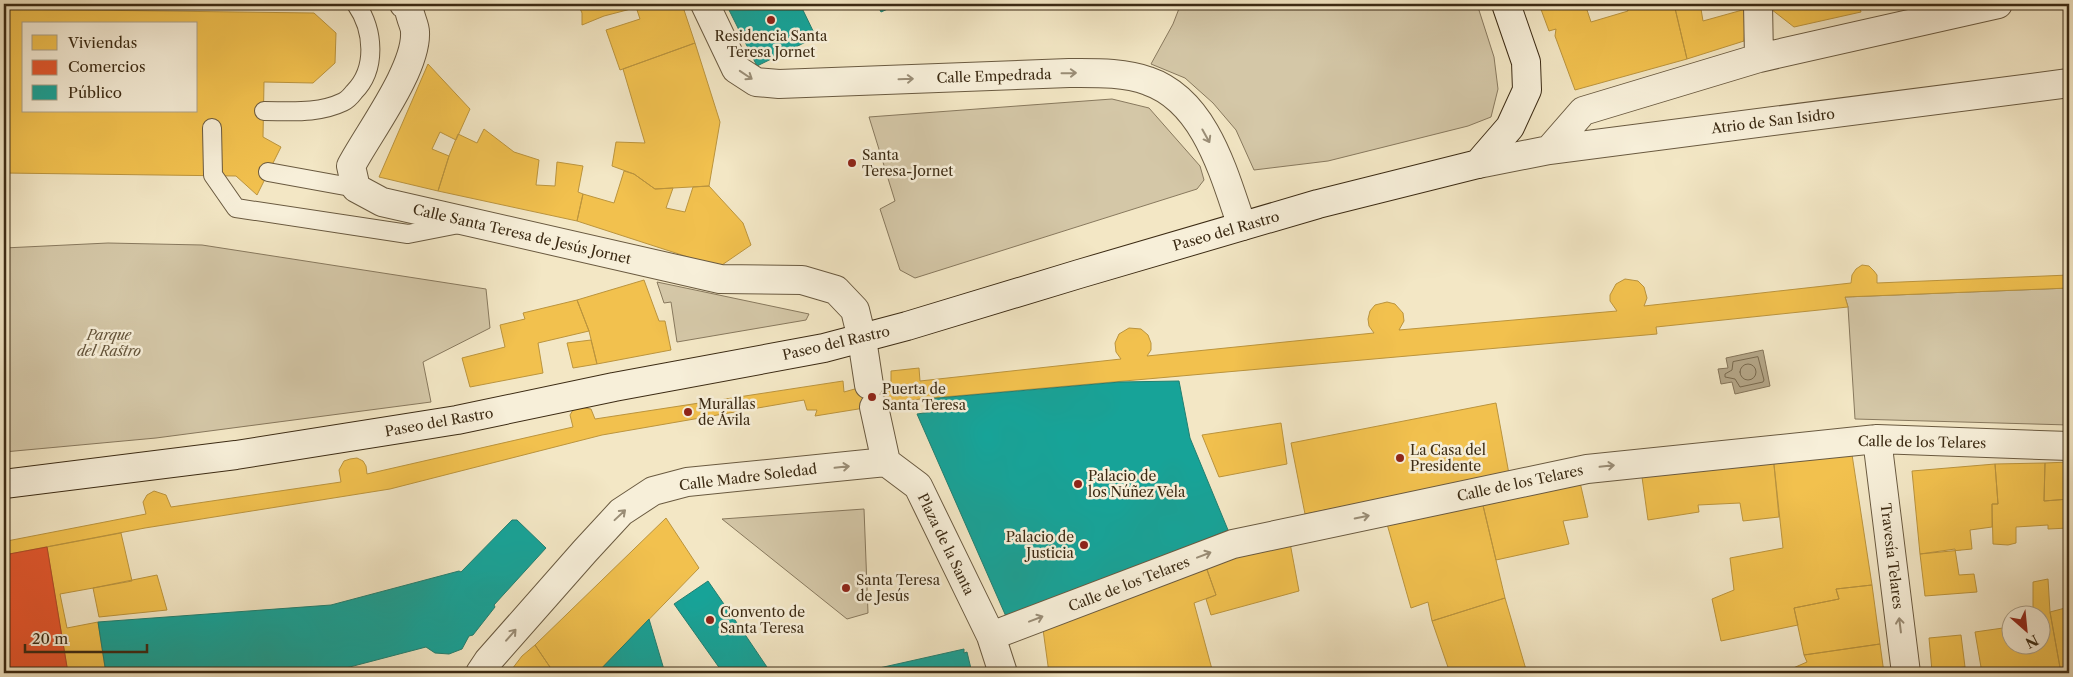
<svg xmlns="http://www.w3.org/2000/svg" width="2073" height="677" viewBox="0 0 2073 677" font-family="'Libre Caslon Text',serif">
  <rect width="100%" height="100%" fill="#f3e7c5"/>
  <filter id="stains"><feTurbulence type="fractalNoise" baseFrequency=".004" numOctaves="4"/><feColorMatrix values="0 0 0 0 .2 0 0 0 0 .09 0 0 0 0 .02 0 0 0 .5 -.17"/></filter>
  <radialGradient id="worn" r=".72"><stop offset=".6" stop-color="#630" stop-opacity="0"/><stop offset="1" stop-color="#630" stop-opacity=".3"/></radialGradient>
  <path fill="#d4c7a7" stroke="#88795e" d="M1185,4H1477L1494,57L1498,89L1491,117L1468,126L1328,161L1254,170L1236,130L1213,103L1185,78L1151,64L1173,24L1180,6Z
    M1112,99L1149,108L1200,166L1204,180L1197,189L915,278L900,270L880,209L895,201L869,117Z
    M108,243L202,245L486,289L490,328L423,362L431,402L156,438L4,452V248Z
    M657,282L809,314L806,320L677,342L671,302L664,303Z
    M2069,288V425L1855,419L1848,307L1845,297Z
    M864,509L868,613L847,619L722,519Z"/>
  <path fill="#b5a789" stroke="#85755a" d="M1763,350L1770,386L1735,394L1732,382L1721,384L1718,369L1728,368L1726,358Z"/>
  <path fill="#f2c14e" stroke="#bb943d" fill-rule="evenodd" d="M578,4H650L604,16L582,25V13Z
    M650,4H682L695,43L620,70L606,30L640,19L636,7Z
    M1539,4H1585L1591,22L1628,11L1626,4H1674L1687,59L1575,90L1555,36L1556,29L1549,31Z
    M1674,4H1711L1712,7L1701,9L1703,21L1746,9L1744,41L1687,59Z
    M1767,4H1859L1861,12L1794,27L1767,6Z
    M4,9L314,13L336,33L335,63L313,83L264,82L263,137L281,147L257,195L236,176L4,173ZM24,24H196V111H24Z
    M695,43L720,122L709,186L655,189L634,174L612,166L616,142L645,143L623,69Z
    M428,64L470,109L456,140L440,132L432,149L449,156L438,191L379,177Z
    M484,129L514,152L539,160L536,185L555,186L557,162L583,166L578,192L583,194L577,221L438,191L449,156L458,134L477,143Z
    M624,171L634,174L655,189L673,188L666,208L685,212L693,187L709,186L743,223L751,245L719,267L577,221L583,194L614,203Z
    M1862,265L1869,266L1874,271L1877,275V283L2069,275V288L1845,297L1848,307L1656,327L1657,334L920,399L815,416L817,410H807L804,400L602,435L390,489L145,528L4,555V525L7,541L146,514L143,502L147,495L154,491L166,495L171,507L341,482L339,470L344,461L350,459L357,458L363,461L366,466L367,474L573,427L570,415L573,410L579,407L591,409L595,419L843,381L844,392L869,385H891V371L919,368L920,381L1121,359L1116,352L1115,343L1119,334L1129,328L1141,329L1148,335L1151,343V350L1147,356L1374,333L1369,326L1368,319L1370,311L1375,305L1387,302L1395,304L1403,313L1404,321L1399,330L1617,311L1610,301V295L1616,284L1625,279L1638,281L1644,287L1647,298L1644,306L1851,283L1852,275L1856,269Z
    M644,280L659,321H665L671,350L597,364L589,331L577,300Z
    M577,300L589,331L538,343L543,373L470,387L462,358L505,347L500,325L525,319L523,313Z
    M591,340L597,364L573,368L567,343Z
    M1496,403L1509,474L1305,514L1291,443Z
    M1281,423L1287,464L1219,477L1202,435Z
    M1851,448L1872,585L1836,589L1839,599L1794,608L1798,625L1721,641L1712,599L1734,590L1730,558L1783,548L1773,455Z
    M1773,455L1779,517L1743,521L1740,503L1698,505L1699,512L1648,520L1641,470Z
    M2069,462V499L2044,501L2045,463Z
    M2045,463L2044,501L2069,499V528L2048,529V525L2016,527V543L2008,545L1993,544L1992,504H1998L1995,464Z
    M1995,464L1998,504H1992V527L1970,530L1972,549L1920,554L1912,471Z
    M1579,478L1588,517L1563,521L1569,544L1496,560L1481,497Z
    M1481,497L1505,598L1432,621L1428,602L1411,608L1385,517Z
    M666,518L699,568L597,673H554L535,645Z
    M121,533L132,581L60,594L67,628L98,622L105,668L80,673H68L47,547Z
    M1290,543L1299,591L1211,615L1206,599L1216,595L1205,564Z
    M1955,549L1959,575L1974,574L1977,592L1925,596L1920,554Z
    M1205,564L1216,595L1194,603L1213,673H1049L1042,622Z
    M157,575L167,610L99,617L93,588Z
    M2048,579L2050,612L2061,673H1982L1975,632L2010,627V644H2040V614H2033V582Z
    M1872,585L1880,644L1804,655L1794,608L1839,599L1836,589Z
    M1505,598L1527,673H1450L1432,621Z
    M2069,607V673H2061L2050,612Z
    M1961,635L1965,667L1932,671L1929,638Z
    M1880,644L1884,673L1784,672L1807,662L1804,655Z
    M535,645L554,673H509L522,656Z"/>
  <path fill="#e4572e" stroke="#b24a26" d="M47,547L68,673H4V555Z"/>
  <path fill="#17a398" stroke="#227f70" d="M726,4H800L816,37L757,66Z
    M877,4H899L881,12Z
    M1179,381L1190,438L1228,530L1008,621L917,414L931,412L927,399L1120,382Z
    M512,520H517L546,548L494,605L495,607L473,635L469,636L462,649L449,654L435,653L426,647L342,669V673H106L98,622L331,605L459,571L461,572Z
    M708,581L746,636L771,673H723L674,604Z
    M649,619L665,673H597Z
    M964,649V653L967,652L972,673H857Z"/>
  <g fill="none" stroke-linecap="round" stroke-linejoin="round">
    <path stroke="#78694e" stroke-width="1" d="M1758,357L1764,380L1763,382L1740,387L1735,379L1725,377V374L1732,370L1733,362Z
      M1740 372a8 8 0 1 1 16 0a8 8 0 1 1-16 0Z"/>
    <defs>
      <path id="lane" d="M264,111C291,111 318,114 343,102C347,100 351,96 354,92C377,69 374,30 356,4
        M212,128L213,175L236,208L408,234L459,224
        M268,172L356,188"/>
      <path id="street" d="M404,4C409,7 409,11 411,17C412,21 415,27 415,32C417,69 369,132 351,166L356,188L382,202L720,279L802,280L836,290L855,310L862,339L869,385
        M705,4L736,69L756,82L779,84L1069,73C1095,73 1124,72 1148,81C1206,101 1224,175 1242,226
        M1758,4L1759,58
        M1549,150L1583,111L1759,58L1998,4
        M1478,164L1549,150L2069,83
        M874,407L886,462L918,486L991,636L1003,673
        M1877,439L1906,673
        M991,636L1233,544L1587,469L1877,439L2069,446
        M480,673L488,661L585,551L621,512L653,491L687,482L886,462"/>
      <path id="secondary" d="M4,484L236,455L457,420L614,387L824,348L907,326L1079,274L1318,204L1478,164L1510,127L1527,90L1526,62L1506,4"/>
    </defs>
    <use href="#lane" stroke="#6a5a40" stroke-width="20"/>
    <use href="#street" stroke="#6a5a40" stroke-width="30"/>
    <use href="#secondary" stroke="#3c2b14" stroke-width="30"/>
    <use href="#lane" stroke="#f7efd9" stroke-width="18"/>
    <use href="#street" stroke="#f7efd9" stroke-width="28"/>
    <use href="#secondary" stroke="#f7efd9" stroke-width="28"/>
  </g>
  <defs><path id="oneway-shaft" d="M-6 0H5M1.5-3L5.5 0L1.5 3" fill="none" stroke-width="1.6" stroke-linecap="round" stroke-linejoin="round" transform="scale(1.25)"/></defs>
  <g stroke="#9a8d76">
    <use href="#oneway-shaft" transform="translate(1069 73) rotate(-1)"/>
    <use href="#oneway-shaft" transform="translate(746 75) rotate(34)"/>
    <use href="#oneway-shaft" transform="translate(906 79) rotate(-2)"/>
    <use href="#oneway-shaft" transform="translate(1206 136) rotate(61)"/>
    <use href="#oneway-shaft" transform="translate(1607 466) rotate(-6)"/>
    <use href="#oneway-shaft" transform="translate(842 467) rotate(-6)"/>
    <use href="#oneway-shaft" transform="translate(620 515) rotate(-43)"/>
    <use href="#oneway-shaft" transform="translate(1362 517) rotate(-12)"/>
    <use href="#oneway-shaft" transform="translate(1204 555) rotate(-21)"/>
    <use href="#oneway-shaft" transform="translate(1036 619) rotate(-21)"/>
    <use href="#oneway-shaft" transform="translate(1900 625) rotate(-97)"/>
    <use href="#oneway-shaft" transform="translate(511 635) rotate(-49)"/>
  </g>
  <g fill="#8f2418" stroke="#f7efd9" stroke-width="2">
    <circle cx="771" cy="20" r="5"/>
    <circle cx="852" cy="163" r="5"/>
    <circle cx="872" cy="397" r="5"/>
    <circle cx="688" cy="412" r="5"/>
    <circle cx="1400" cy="458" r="5"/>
    <circle cx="1078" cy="484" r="5"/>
    <circle cx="1084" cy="545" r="5"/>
    <circle cx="846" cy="588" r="5"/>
    <circle cx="710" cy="620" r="5"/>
  </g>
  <g text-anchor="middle" stroke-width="5" stroke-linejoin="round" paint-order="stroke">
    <g font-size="14" fill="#3c2b14" stroke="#f7efd9" text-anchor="start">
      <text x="771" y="41" text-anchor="middle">Residencia Santa<tspan x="771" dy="16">Teresa Jornet</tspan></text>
      <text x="862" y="160">Santa<tspan x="862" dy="16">Teresa-Jornet</tspan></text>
      <text x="882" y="394">Puerta de<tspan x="882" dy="16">Santa Teresa</tspan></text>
      <text x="698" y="409">Murallas<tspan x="698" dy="16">de Ávila</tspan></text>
      <text x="1410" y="455">La Casa del<tspan x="1410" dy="16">Presidente</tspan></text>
      <text x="1088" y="481">Palacio de<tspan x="1088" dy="16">los Núñez Vela</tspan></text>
      <text x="1074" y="542" text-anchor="end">Palacio de<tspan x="1074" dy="16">Justicia</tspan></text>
      <text x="856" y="585">Santa Teresa<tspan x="856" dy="16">de Jesús</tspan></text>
      <text x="720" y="617">Convento de<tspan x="720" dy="16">Santa Teresa</tspan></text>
    </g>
    <g font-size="14" fill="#3c2b14" stroke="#f7efd9">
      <text transform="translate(994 76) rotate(-2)" y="5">Calle Empedrada</text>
      <text transform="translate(1773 121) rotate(-7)" y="5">Atrio de San Isidro</text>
      <text transform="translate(1226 231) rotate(-16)" y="5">Paseo del Rastro</text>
      <text transform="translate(522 234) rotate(13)" y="5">Calle Santa Teresa de Jesús Jornet</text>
      <text transform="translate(836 343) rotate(-13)" y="5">Paseo del Rastro</text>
      <text transform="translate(439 422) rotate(-10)" y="5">Paseo del Rastro</text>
      <text transform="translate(1922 442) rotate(1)" y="5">Calle de los Telares</text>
      <text transform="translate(748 477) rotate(-7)" y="5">Calle Madre Soledad</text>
      <text transform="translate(1520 483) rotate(-12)" y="5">Calle de los Telares</text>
      <text transform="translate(946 544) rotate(64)" y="5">Plaza de la Santa</text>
      <text transform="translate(1892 556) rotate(83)" y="5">Travesía Telares</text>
      <text transform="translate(1129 584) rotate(-21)" y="5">Calle de los Telares</text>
    </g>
    <g font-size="14" font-style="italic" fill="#625239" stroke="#f7efd9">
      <text x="109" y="340">Parque<tspan x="109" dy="16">del Rastro</tspan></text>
    </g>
  </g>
  <rect width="2073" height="677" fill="none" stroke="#f3e7c5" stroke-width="20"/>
  <rect x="5" y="5" width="2063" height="667" fill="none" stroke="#3c2b14" stroke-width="2.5"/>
  <rect x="10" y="10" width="2053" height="657" fill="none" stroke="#3c2b14"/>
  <rect x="22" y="22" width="175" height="90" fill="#f7efd9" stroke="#aca18a"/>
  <rect x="32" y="35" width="25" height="15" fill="#f2c14e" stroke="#aca18a"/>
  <text x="68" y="48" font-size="15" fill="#3c2b14">Viviendas</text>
  <rect x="32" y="60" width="25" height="15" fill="#e4572e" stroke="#aca18a"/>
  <text x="68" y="72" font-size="15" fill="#3c2b14">Comercios</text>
  <rect x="32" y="85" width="25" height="15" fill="#17a398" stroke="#aca18a"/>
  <text x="68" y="98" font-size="15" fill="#3c2b14">Público</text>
  <g transform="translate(2026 630) rotate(153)"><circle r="24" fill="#f7efd9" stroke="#aca18a"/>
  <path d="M0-4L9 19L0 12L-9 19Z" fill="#8f2418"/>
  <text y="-8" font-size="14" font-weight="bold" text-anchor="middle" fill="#3c2b14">N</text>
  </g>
  <path d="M25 644v8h122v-8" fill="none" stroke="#3c2b14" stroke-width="2.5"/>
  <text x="32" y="644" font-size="15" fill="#3c2b14" stroke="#f7efd9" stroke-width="4" paint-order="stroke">20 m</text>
  <rect width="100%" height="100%" filter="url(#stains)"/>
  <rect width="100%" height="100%" fill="url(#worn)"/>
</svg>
